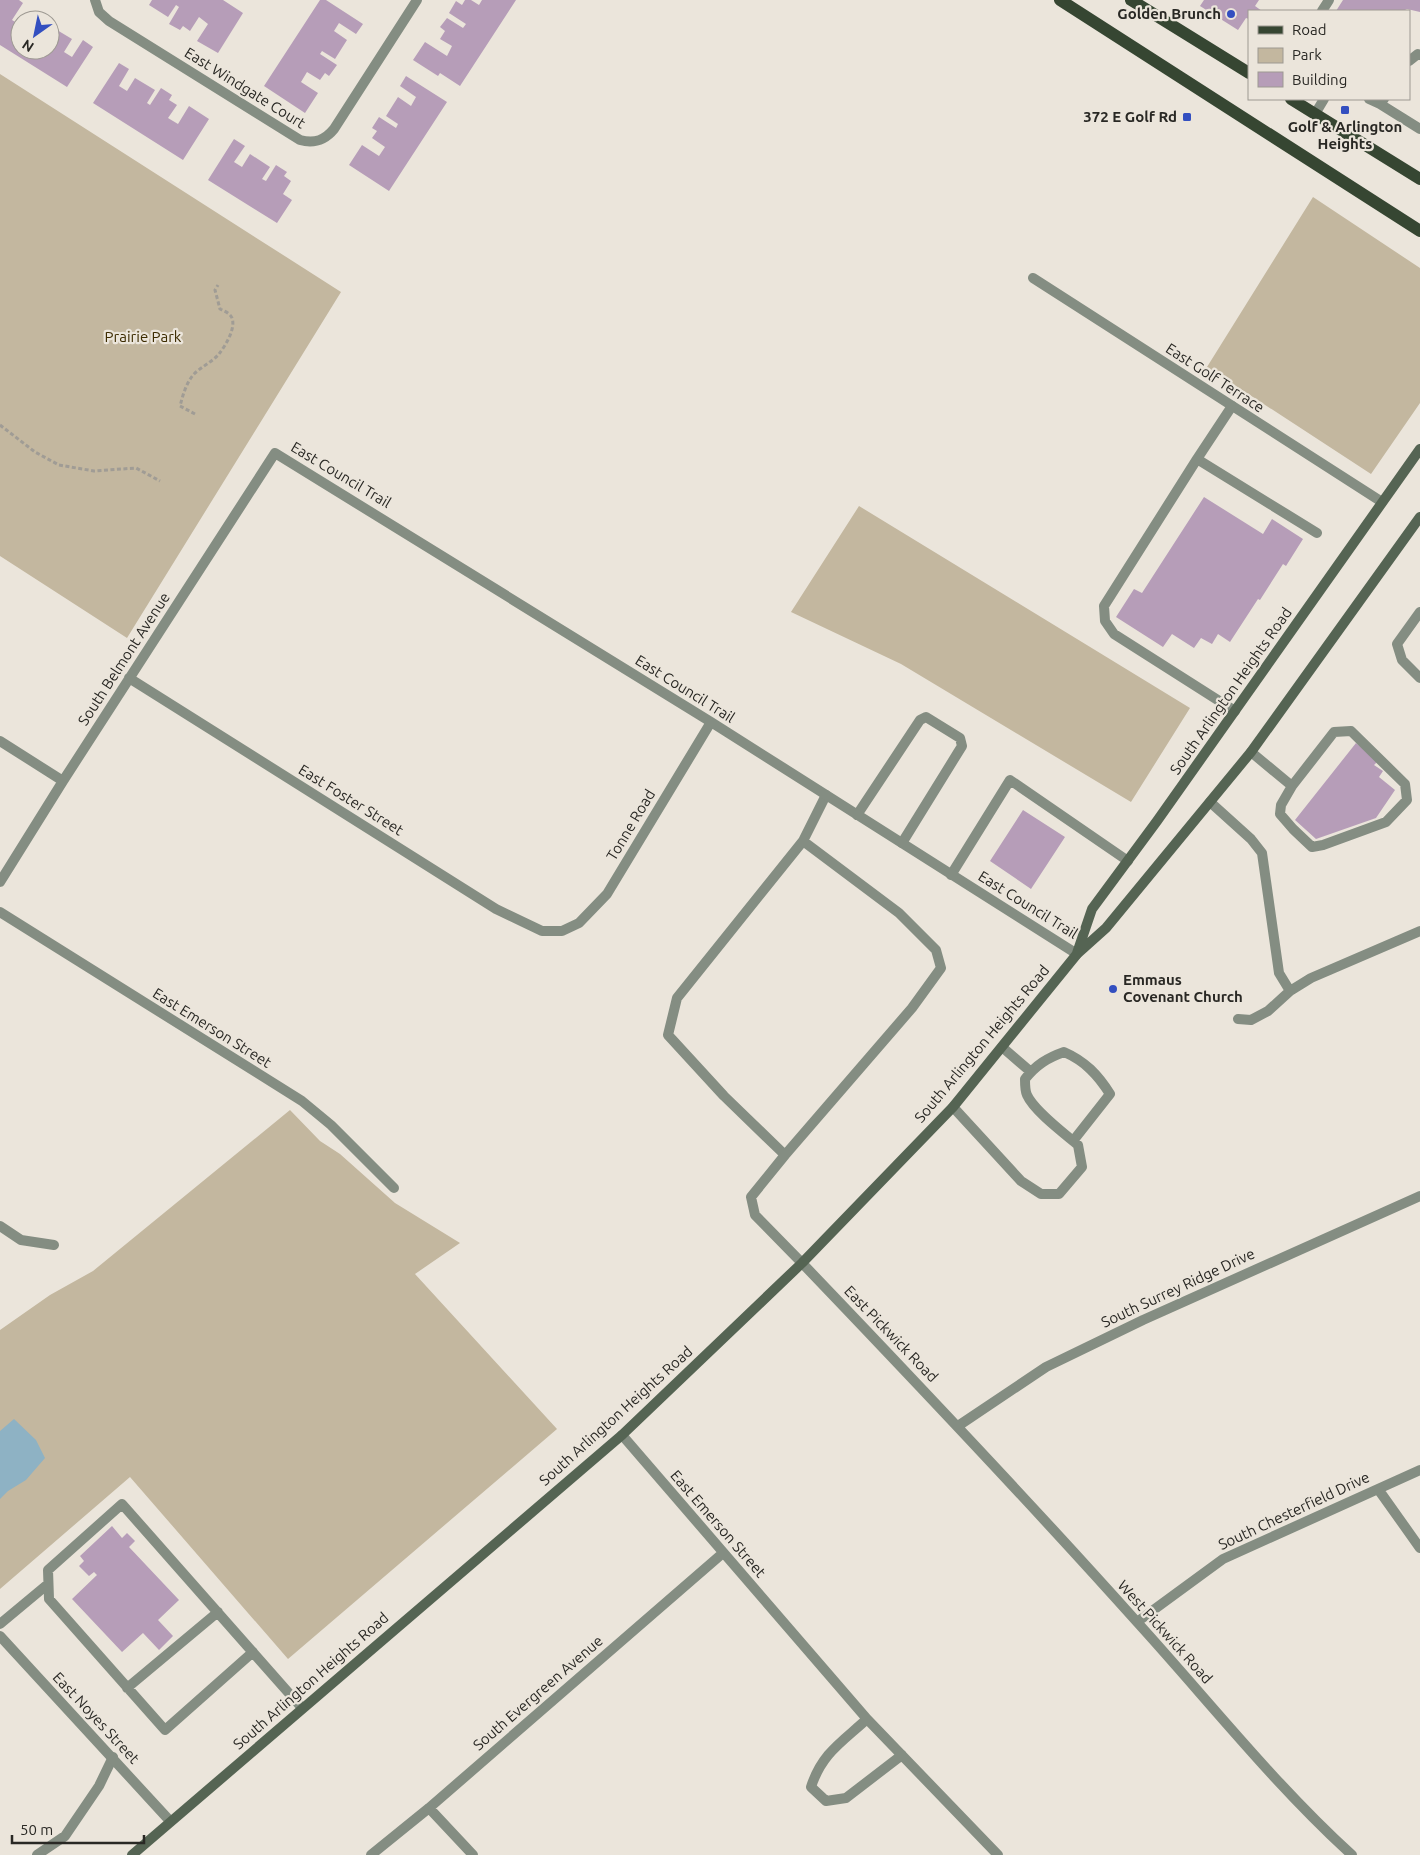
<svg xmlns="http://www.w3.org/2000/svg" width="1420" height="1855" viewBox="0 0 1420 1855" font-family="Ubuntu,sans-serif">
  <rect width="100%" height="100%" fill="#ebe5db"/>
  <path fill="#c3b79f" d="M0,74L341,292L127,638L0,556Z
    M1313,197L1420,268V403L1371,474L1207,367Z
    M859,506L1190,708L1131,802L901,664L791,612Z
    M290,1110L320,1141L340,1154L395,1203L460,1243L415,1274L557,1429L288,1659L130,1477L0,1589V1330L50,1295L93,1271Z"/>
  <path fill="#8eb2c4" d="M14,1419L36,1440L45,1458L26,1480L8,1491L0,1499V1431Z"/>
  <path fill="#b69db8" d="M0,0H19L23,3L12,20L20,25V50H50V31L52,27L72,39L64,52L72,57L83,40L93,47L67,87L0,45Z
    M152,0H223L243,13L218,53L197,41L208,24L199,17L190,31L183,26L180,30L169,24L179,7L176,5L168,17L149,5Z
    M320,0H326L363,24L356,34L339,23L334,31L347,40L335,59L322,51L320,54L337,65L329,76L325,73L320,80L307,72L301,82L318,93L305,113L264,86Z
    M465,0H471L479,5L482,0H516L460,86L440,73L438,76L413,60L425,42L447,56L452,46L440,39L445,31L440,27L447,18L463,28L466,24L449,13L456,1L462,5Z
    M1204,0H1259L1255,6L1262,11H1249V19L1246,18L1238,30L1200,6Z
    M1343,0H1420V12L1407,9L1403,11H1336Z
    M30,13L38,18L41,13L52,20H26Z
    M119,63L129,69L119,86L127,91L135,78L155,90L147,103L150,105L161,88L172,95L169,100L177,105L168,118L178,124L189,106L209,119L183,160L93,103Z
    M406,76L447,102L389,191L349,165L362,145L379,156L385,147L372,138L377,131L372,128L379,117L396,128L398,124L386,116L398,97L411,106L416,97L400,86Z
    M234,139L245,146L234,162L242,167L250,154L270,167L262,179L266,181L276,165L287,172L284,176L291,181L283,194L292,200L277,223L208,180Z
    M1204,497L1263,534L1272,519L1303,539L1286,566L1283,564L1260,600L1258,599L1230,642L1218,634L1212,644L1201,638L1194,648L1172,634L1163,647L1116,617L1134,589L1142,593Z
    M1356,743L1378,761L1374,765L1383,771L1379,777L1395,790L1376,818L1316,839L1295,820Z
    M1023,810L1065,837L1031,889L990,861Z
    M112,1526L122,1538L127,1533L135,1541L129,1547L179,1600L158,1620L173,1636L159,1650L143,1633L122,1652L72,1599L97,1575L94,1572L89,1576L79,1566L84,1561L80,1556Z"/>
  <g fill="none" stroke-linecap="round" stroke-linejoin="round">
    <path stroke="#a09c95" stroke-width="3" stroke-dasharray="4 2.5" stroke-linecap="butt" d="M195,414L180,406C183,395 186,383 194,374C201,367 212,362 219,354C225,346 236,329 232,318C230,313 224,311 220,309L215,290L218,285
      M0,425L35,452L59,465L94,471L136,468L160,481"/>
    <path stroke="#848d82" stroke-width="10" d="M1322,11L1329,0
      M1409,61L1418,54L1420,55
      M1369,99L1380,104
      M1384,99L1380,104L1420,129
      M1315,114L1324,99
      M1197,459L1232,406
      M1420,612L1397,644L1402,660L1420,678
      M1235,711L1114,634L1105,621L1104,606L1197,459L1317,533
      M1251,752L1292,786L1334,732L1351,731L1405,784L1407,800L1386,822L1323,845L1312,847L1293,829L1280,814L1281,805L1292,786
      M857,815L920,720L926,717L960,738L962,746L902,843
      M951,875L1010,780L1128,861
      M1002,1047L1031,1072
      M953,1107L1021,1181L1041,1194H1059L1082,1167L1078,1145C1065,1134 1034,1111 1027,1095C1025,1091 1025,1084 1025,1079C1036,1065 1047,1058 1064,1052C1085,1061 1098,1075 1110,1094L1073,1141
      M785,1155L912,1008L941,968L936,950L899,913L803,841
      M802,1263L755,1215L751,1197L785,1155L724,1096L668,1035L677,998L803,841L826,795
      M0,1624L48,1584
      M253,1652L165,1730L49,1599L48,1570L122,1504L302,1708
      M127,1688L218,1612
      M37,1855L65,1836L99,1786L113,1757"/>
    <path stroke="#848d82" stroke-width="10" d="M95,0L99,12L109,21L300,140C315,144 325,140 334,129L417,0
      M1033,278L1382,502
      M129,678L496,909L542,931H562L579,923L607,894L711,722
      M0,741L63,781
      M1210,802L1251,839L1262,853L1279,973L1290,991
      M0,882L63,781L275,453L711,722L1077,954
      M0,912L302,1101L331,1125L394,1188
      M1238,1019L1251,1020L1268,1011L1290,991L1311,978L1420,931
      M0,1226L21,1240L54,1245
      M802,1263C915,1381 1028,1500 1137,1622C1208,1700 1274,1784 1352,1855
      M958,1426L1046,1367L1143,1320L1420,1196
      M622,1435L867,1719L998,1855
      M1378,1489L1420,1548
      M1137,1622L1223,1559L1420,1470
      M0,1636L170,1821
      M867,1719C842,1742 822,1753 811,1787L826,1801L846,1798L902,1755
      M429,1808L473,1855
      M371,1855L429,1808L723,1553"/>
    <path stroke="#556453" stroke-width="10" d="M1077,953L1092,909L1157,821L1420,449
      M132,1855L622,1435L802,1263L953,1107L1077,954L1106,928L1251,752L1420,517"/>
    <path stroke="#364632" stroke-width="12" d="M1060,0L1420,231
      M1131,0L1249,73
      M1291,99L1420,179"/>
  </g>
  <g fill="#334fc0" stroke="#ebe5db" stroke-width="2">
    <circle cx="1231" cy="14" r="5"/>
    <rect x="1340" y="105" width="10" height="10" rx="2.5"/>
    <rect x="1182" y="112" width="10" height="10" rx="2.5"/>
    <circle cx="1113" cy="989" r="5"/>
  </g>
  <g text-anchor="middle" stroke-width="4.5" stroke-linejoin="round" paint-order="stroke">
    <g font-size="15" font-weight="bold" fill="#292824" stroke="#ebe5db" text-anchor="end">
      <text x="1221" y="19">Golden Brunch</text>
      <text x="1177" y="122">372 E Golf Rd</text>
      <text x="1345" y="132" text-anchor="middle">Golf &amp; Arlington<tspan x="1345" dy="17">Heights</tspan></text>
      <text x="1123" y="985" text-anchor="start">Emmaus<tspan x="1123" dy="17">Covenant Church</tspan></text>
    </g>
    <g font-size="15" fill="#292824" stroke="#ebe5db">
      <text transform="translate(245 88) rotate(32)" y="5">East Windgate Court</text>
      <text transform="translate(1215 378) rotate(33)" y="5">East Golf Terrace</text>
      <text transform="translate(341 475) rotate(31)" y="5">East Council Trail</text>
      <text transform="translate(124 659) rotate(-57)" y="5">South Belmont Avenue</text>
      <text transform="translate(685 689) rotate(32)" y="5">East Council Trail</text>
      <text transform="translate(1231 691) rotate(-55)" y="5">South Arlington Heights Road</text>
      <text transform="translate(351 800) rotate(32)" y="5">East Foster Street</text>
      <text transform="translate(631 825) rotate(-59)" y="5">Tonne Road</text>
      <text transform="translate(1028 905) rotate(32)" y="5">East Council Trail</text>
      <text transform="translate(212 1028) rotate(32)" y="5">East Emerson Street</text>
      <text transform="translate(982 1044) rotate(-50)" y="5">South Arlington Heights Road</text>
      <text transform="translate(1178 1288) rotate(-25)" y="5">South Surrey Ridge Drive</text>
      <text transform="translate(891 1334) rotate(46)" y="5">East Pickwick Road</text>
      <text transform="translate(616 1416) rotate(-42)" y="5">South Arlington Heights Road</text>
      <text transform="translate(1294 1511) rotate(-25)" y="5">South Chesterfield Drive</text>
      <text transform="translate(718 1524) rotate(49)" y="5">East Emerson Street</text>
      <text transform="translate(1165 1632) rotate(48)" y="5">West Pickwick Road</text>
      <text transform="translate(311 1681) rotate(-41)" y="5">South Arlington Heights Road</text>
      <text transform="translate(538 1693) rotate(-41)" y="5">South Evergreen Avenue</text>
      <text transform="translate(96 1718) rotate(47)" y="5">East Noyes Street</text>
    </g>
    <g font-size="15" fill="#3c2b00" stroke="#ebe5db">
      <text x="143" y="342">Prairie Park</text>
    </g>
  </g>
  <rect x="1248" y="10" width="162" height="90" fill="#ebe5db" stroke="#9d9992"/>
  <rect x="1258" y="26" width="25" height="8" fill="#364632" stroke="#9d9992"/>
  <text x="1292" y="35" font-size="15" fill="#292824">Road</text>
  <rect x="1258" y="48" width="25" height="15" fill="#c3b79f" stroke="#9d9992"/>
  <text x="1292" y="60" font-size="15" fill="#292824">Park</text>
  <rect x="1258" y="72" width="25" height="15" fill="#b69db8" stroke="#9d9992"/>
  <text x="1292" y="85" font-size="15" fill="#292824">Building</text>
  <g transform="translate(35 35) rotate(213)"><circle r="24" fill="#ebe5db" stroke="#9d9992"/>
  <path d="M0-4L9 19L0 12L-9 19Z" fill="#334fc0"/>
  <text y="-8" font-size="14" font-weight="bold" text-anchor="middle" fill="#292824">N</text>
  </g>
  <path d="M12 1835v8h132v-8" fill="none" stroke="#292824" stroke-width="2.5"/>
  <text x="20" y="1835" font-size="15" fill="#292824" stroke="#ebe5db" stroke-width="4" paint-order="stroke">50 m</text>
</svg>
